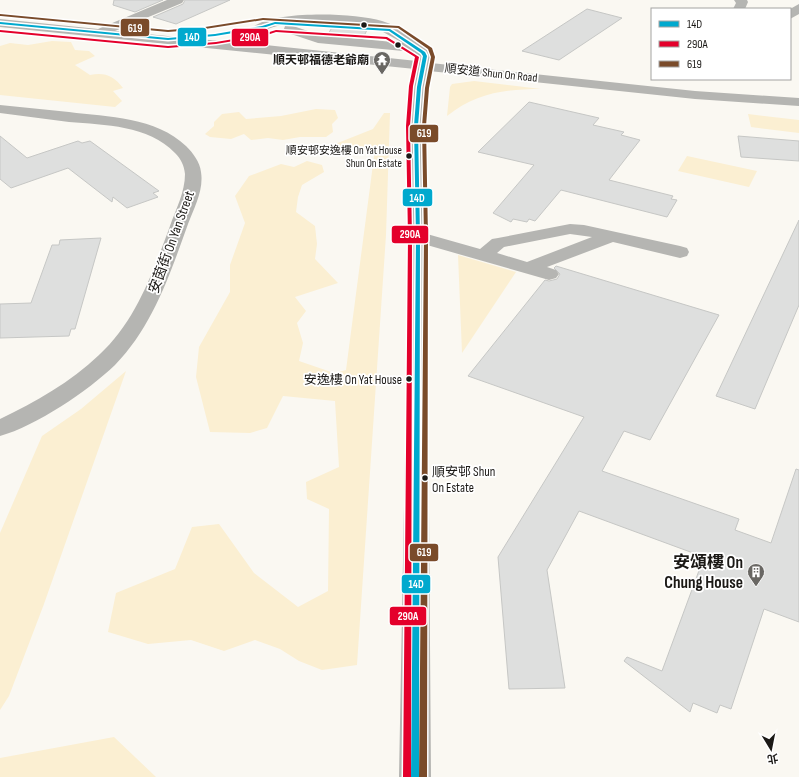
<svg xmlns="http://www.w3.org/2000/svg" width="799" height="777" viewBox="0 0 799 777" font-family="'Sofia Sans Condensed','Noto Sans TC',sans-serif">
  <rect width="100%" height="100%" fill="#faf8f2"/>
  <path fill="#fbefd2" d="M52,41L71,42L75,50L89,51L95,56L75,65L90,75C105,72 114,76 123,88L113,91L122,101L115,107L0,95V46L10,43L28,45Z
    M474,81L541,89C505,89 476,93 447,116L450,87L452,84Z
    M316,109L335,110L338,118L332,124L333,132L326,137H300L283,140L268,138L251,140L244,134L231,139L210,137L205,134L214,126V122L222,114L239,112L246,119L281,116Z
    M384,113H390L386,235L357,665L322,670L299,661L280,649L255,640L224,651L191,640L148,644L108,632L116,593L175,569L192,527L219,524L254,573L298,607L328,591L329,509L307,499L306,482L339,467L335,401L283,396L267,428L250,433L210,432L196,377L199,347L230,292V265L245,223L235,196L249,176L281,164L294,167L307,161L322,165L324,172L302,185L298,197L296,212L315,226L317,244L315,259L338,283L295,297L306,311L297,323L303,343L299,361L334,373L346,370L375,149L341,155L325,148L373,129Z
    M748,114L799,120V133L751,127Z
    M687,156L757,171L749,187L678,171Z
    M458,255L516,272L462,353Z
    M126,371L44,604L9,696L0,710V533L42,436L81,409Z
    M114,737L156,777H0V758Z"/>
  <path fill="#dedfde" stroke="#c6c7c5" d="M114,0H163L135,12L113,5Z
    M185,0H230L176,24L153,17L183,4Z
    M587,9L622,18L559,60L522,51Z
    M333,26L368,28L364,36L328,34Z
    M529,102L599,118L593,125L624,132L621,135L640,140L609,180L673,196L671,199L677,200L667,217L561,190L535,221L529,219L527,222L513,219L511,222L493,213L534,165L478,152Z
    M0,136L27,158L78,141L82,143L90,141L159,191L153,193L158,197L127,208L113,197L112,202L68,168L11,188L0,179Z
    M738,136L799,141V161L741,157Z
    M799,220V305L755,409L716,396Z
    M101,238L75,329H71L69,336L0,338V304L31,303L52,245H59L60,240Z
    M556,266L719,315L650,440L624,431L602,471L739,519L735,530L771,543L796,469L799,470V622L764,609L731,709L720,705L717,713L693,703L690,712L624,661L627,657L662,671L704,557L579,511L547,570L565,688L509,689L498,557L584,417L468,376L545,280L549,281L557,279L560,274L554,268Z"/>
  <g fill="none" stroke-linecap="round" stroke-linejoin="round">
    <path fill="#b5b5b2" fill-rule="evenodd" d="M167,0H184L182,3L115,31L241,43L239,40C244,33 250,28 258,24C284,11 354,13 382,21C401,27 421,40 432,56L431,63L695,91L799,98V106L695,99L429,71C419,124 425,180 427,234L480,249L492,239L498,238L570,224L584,225L680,246L687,248L689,252L687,256L680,258L613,242L547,267L556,270L559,274L556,278L549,280L427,245L431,777H399L409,237L408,126L412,87L415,69L0,27V19L98,29ZM318,23L374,27L403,43L320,35L290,25L285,26L284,29L285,32L318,43L414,52L418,56L417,61L256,44L253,40C268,22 296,23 318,23ZM570,234L592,237L527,262L497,253L504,247Z
      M734,0H747L748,2L745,9H733L736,3Z
      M799,4V14L790,19V9Z
      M0,105C23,107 46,110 69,112C108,117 156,117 186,146C193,153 200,162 201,172C204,190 194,208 188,224C170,274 153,326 115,365C88,391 36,426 0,436V419C35,402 71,382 99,355C136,321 153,272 170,226C176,209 185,192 185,174C184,165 181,159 175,153C148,125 105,125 69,122C46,119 23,116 0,113Z"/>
    <defs>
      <path id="bus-1" d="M0,22L168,38L215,34L262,26L275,22L390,29L425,52L427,56L421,87L418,126L420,237L419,777H411L416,237L414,126L417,87L423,56L421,53L389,31L275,24L263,28L215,36L168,40L0,24Z"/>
      <path id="bus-2" d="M0,30L168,46L216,42L263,34L276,30L387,37L419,57L413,86L410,126L412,237L411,777H403L408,237L406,126L409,86L415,57L386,39L276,32L264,36L216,44L168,48L0,32Z"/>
      <path id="bus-3" d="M0,14L168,30L205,27L263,18L399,26L432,48L435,57L429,88L426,126L428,237L427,777H419L424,237L422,126L425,88L431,57L428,49L398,28L263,20L205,29L168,32L1,16H0Z"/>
    </defs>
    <use href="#bus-1" stroke="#fff" stroke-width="3"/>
    <use href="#bus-2" stroke="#fff" stroke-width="3"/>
    <use href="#bus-3" stroke="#fff" stroke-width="3"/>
    <use href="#bus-1" fill="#00a9ce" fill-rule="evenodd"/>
    <use href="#bus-2" fill="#e4002b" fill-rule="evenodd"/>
    <use href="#bus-3" fill="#7a4b2a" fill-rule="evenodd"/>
  </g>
  <defs>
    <symbol id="temple-pin" viewBox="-11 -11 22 30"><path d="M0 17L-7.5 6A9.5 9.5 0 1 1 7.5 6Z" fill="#696763" stroke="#fff"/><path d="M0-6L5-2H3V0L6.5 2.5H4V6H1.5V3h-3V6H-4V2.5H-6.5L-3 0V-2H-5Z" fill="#fff"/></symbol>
    <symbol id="building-pin" viewBox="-11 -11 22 30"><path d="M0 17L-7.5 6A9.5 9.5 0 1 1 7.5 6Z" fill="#696763" stroke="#fff"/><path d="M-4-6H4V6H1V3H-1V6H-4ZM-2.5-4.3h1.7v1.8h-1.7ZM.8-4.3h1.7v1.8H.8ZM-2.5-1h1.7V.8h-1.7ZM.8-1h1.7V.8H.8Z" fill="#fff"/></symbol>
  </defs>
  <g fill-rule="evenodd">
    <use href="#temple-pin" x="372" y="50" width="20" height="27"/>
    <use href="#building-pin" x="746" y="562" width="20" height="27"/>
  </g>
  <g fill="#1b1916" stroke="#fff" stroke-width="1.5">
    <circle cx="364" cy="25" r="3.5"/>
    <circle cx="398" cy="45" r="3.5"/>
    <circle cx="409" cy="156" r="3.5"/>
    <circle cx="409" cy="379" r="3.5"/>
    <circle cx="425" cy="478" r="3.5"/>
  </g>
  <g text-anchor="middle" stroke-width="3.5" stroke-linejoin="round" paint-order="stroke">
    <g font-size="11" fill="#1b1916" stroke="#fff" text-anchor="end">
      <text x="402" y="154">順安邨安逸樓 On Yat House<tspan x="402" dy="13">Shun On Estate</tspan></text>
    </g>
    <g font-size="12" font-weight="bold" fill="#1b1916" stroke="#fff" text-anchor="end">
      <text x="369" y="64">順天邨福德老爺廟</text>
    </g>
    <g font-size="12" fill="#1b1916" stroke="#fff">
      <text transform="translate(491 73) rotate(6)" y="4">順安道 Shun On Road</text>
    </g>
    <g font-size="13" fill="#1b1916" stroke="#fff" text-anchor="end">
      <text x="402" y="384">安逸樓 On Yat House</text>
      <text x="432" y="476" text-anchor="start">順安邨 Shun<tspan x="432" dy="16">On Estate</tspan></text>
    </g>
    <g font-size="14" fill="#1b1916" stroke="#fff">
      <text transform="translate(171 242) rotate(-70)" y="5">安茵街 On Yan Street</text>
    </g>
    <g font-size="17" font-weight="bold" fill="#1b1916" stroke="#fff" text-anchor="end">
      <text x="743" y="568">安頌樓 On<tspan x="743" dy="20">Chung House</tspan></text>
    </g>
  </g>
  <g stroke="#fff" stroke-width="1.5">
    <rect x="120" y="18" width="30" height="19" rx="4" fill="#7a4b2a"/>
    <rect x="177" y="27" width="30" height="20" rx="4" fill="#00a9ce"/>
    <rect x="231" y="28" width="38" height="19" rx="4" fill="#e4002b"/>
    <rect x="409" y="124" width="30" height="19" rx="4" fill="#7a4b2a"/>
    <rect x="402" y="188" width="31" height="19" rx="4" fill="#00a9ce"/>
    <rect x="391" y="225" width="38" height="19" rx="4" fill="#e4002b"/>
    <rect x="409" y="543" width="30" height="19" rx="4" fill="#7a4b2a"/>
    <rect x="401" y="574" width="30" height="20" rx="4" fill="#00a9ce"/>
    <rect x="389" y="606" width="38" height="20" rx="4" fill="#e4002b"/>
  </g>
  <g font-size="11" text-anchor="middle" font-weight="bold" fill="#fff">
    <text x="135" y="32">619</text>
    <text x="192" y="41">14D</text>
    <text x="250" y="41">290A</text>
    <text x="424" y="137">619</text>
    <text x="417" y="202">14D</text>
    <text x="410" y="238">290A</text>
    <text x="424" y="556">619</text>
    <text x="416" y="588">14D</text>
    <text x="408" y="620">290A</text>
  </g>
  <rect x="651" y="8" width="140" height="72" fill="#ffffff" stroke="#a4a3a2"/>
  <rect x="659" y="21" width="20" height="6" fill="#00a9ce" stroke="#a4a3a2"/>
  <text x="687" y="28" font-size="12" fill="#1b1916">14D</text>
  <rect x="659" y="41" width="20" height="6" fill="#e4002b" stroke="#a4a3a2"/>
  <text x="687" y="48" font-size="12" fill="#1b1916">290A</text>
  <rect x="659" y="61" width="20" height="6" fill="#7a4b2a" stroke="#a4a3a2"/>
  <text x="687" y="68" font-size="12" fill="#1b1916">619</text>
  <g transform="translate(771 749) rotate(170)" stroke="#ffffff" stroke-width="3" paint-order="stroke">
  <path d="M0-3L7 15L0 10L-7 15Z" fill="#1b1916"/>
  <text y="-6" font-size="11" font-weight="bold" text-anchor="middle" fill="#1b1916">北</text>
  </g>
</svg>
